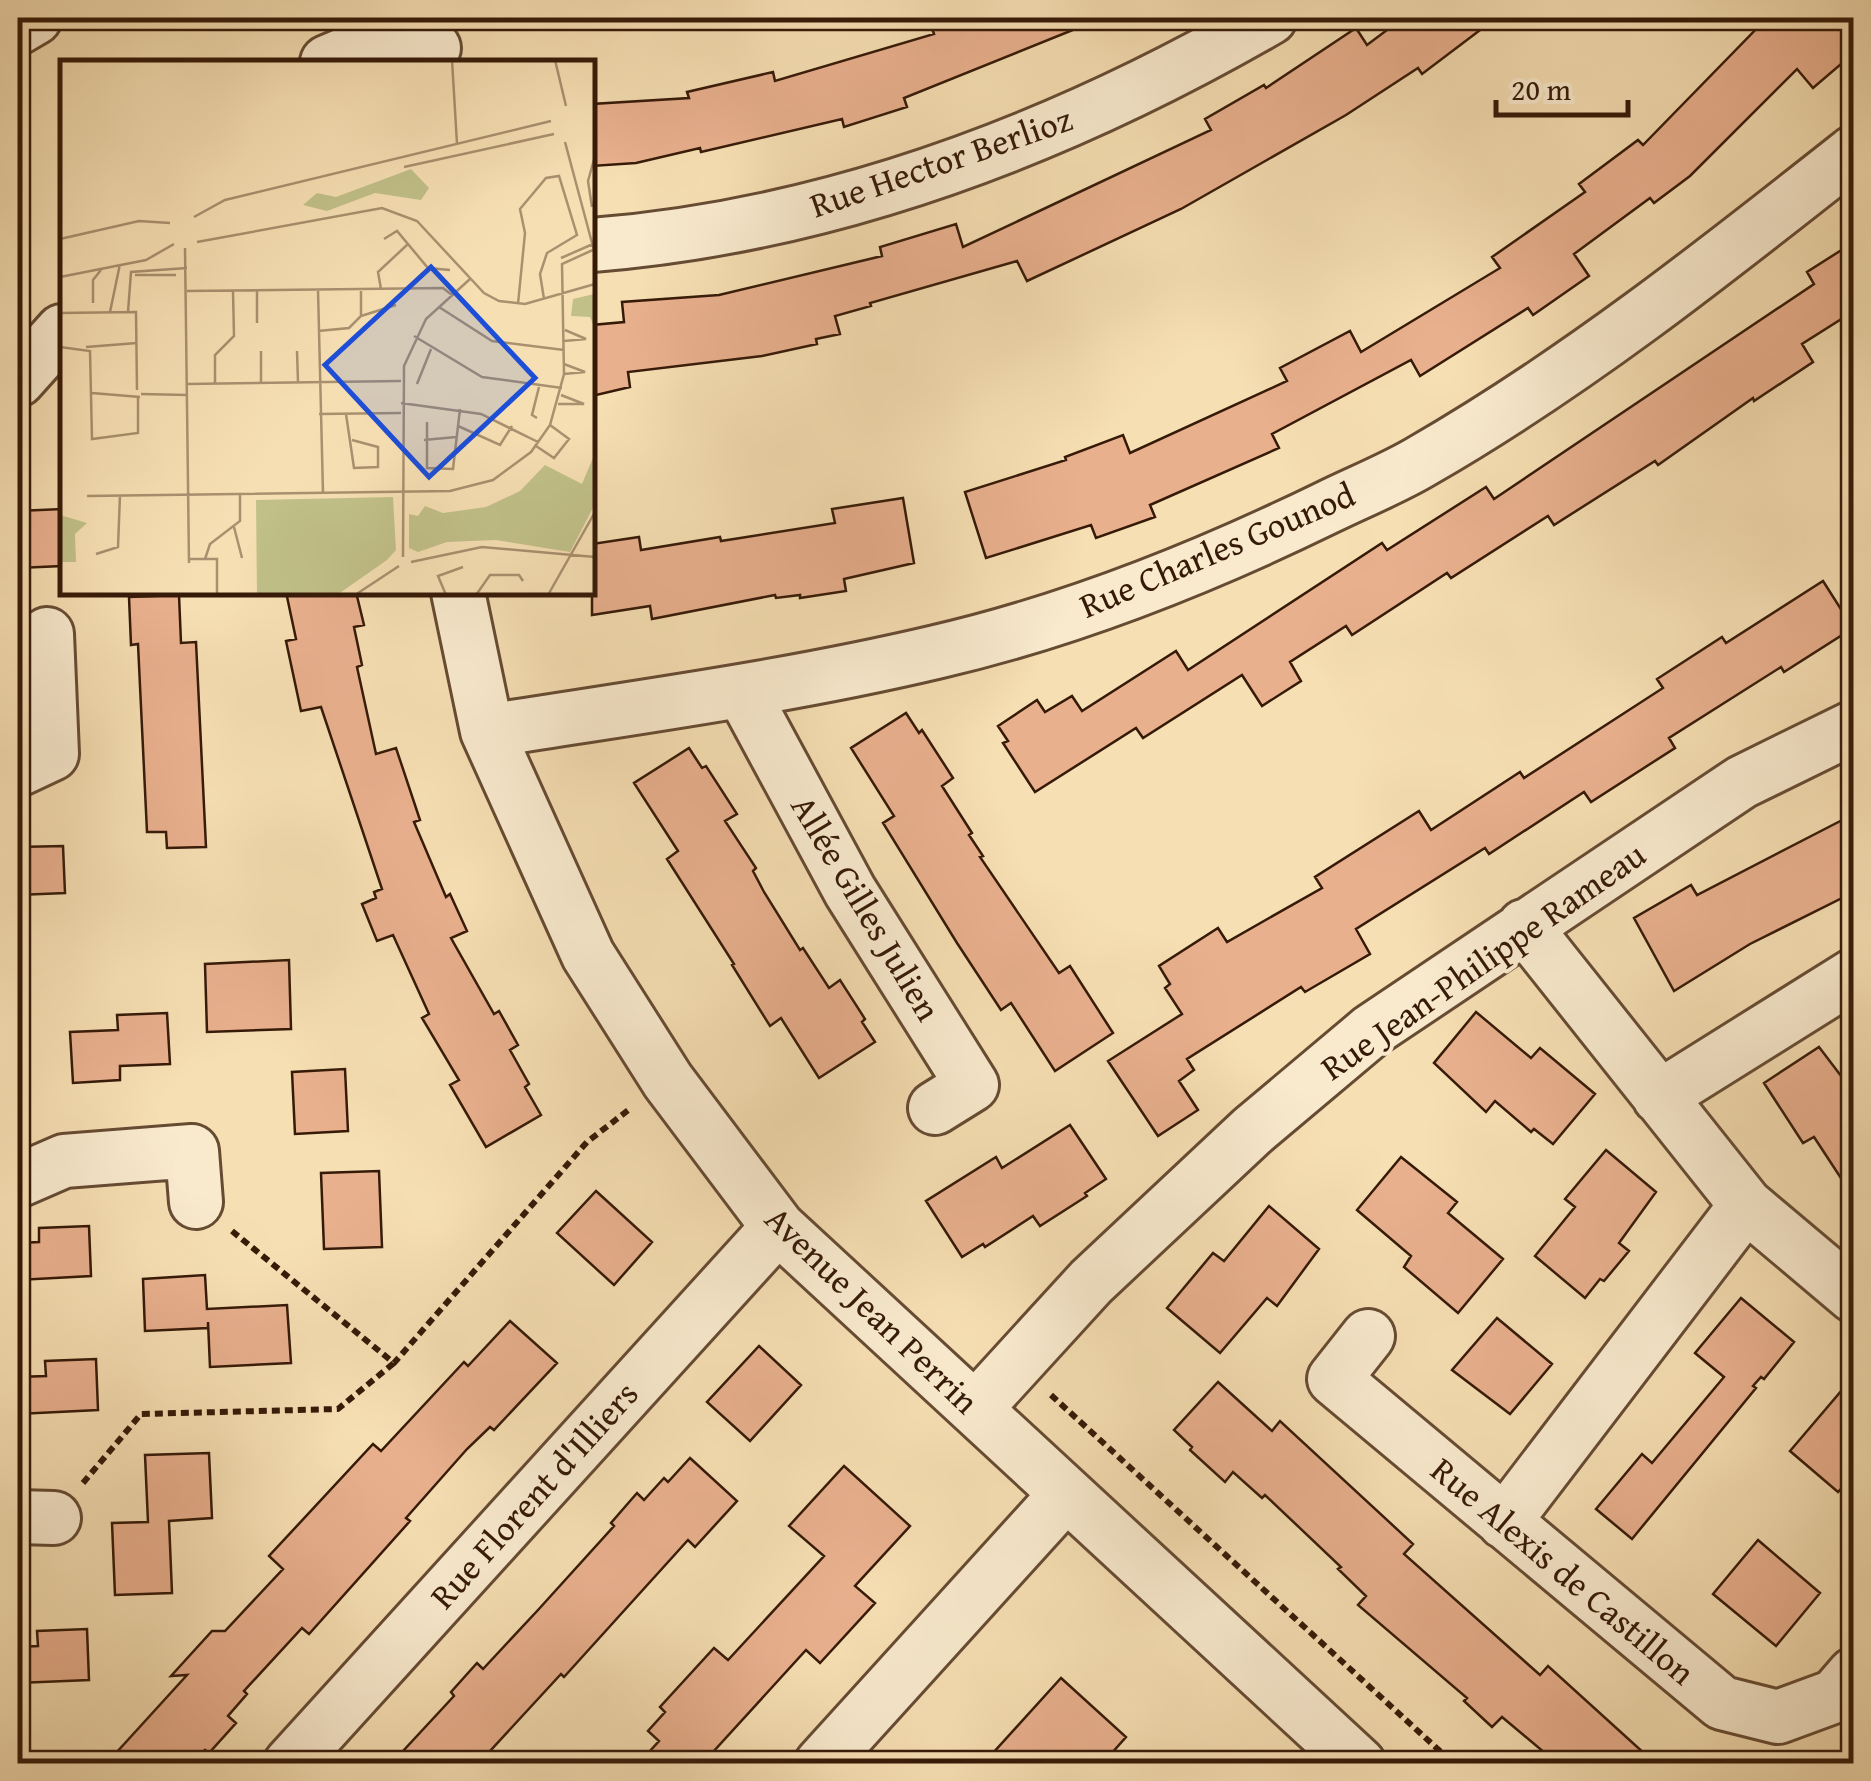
<svg xmlns="http://www.w3.org/2000/svg" width="1871" height="1781" viewBox="0 0 1871 1781" font-family="'Gentium Book Plus',serif">
  <rect width="100%" height="100%" fill="#f6dfb3"/>
  <filter id="stains"><feTurbulence type="fractalNoise" baseFrequency=".002" numOctaves="4"/><feColorMatrix values="0 0 0 0 .2 0 0 0 0 .09 0 0 0 0 .02 0 0 0 .5 -.17"/></filter>
  <radialGradient id="worn" r=".72"><stop offset=".6" stop-color="#630" stop-opacity="0"/><stop offset="1" stop-color="#630" stop-opacity=".3"/></radialGradient>
  <path fill="#e9b08e" stroke="#361a08" stroke-width="2.5" d="M952,18L1100,19L904,98L907,107L844,127L842,119L701,152L700,148L636,163L592,166V104L689,98L687,92L773,72L775,81L934,34L931,26Z
    M1403,18H1496L1422,74L1418,68L1346,115L1181,209L1027,281L1017,261L870,303L871,306L835,316L840,334L816,339L817,344L762,356L628,372L630,387L592,396V325L624,322L622,302L719,295L882,256L880,247L956,224L963,247L1211,130L1205,119L1264,85L1266,88L1356,28L1367,45Z
    M1767,18H1854V53L1813,88L1797,69L1690,176L1654,203L1650,198L1574,254L1589,276L1533,315L1528,308L1420,376L1411,360L1272,434L1279,448L1150,505L1155,517L1096,538L1091,525L986,558L965,492L1066,460L1065,457L1123,435L1130,453L1287,381L1280,368L1350,331L1361,352L1500,268L1492,257L1585,192L1579,184L1638,140L1643,145Z
    M1854,242V311L1802,344L1813,362L1754,401L1753,398L1658,465L1655,461L1554,525L1548,516L1451,578L1447,573L1352,635L1346,626L1290,662L1301,681L1262,706L1242,675L1143,738L1136,728L1035,792L1003,743L1008,741L998,726L1037,700L1045,712L1072,696L1082,711L1176,651L1188,670L1382,543L1387,550L1486,487L1494,499L1814,284L1807,272Z
    M903,498L914,563L844,579L846,591L800,598V595L776,598L775,595L652,619L650,606L592,615V544L639,537L641,550L720,537L721,541L835,523L832,509Z
    M62,509V566L18,568V511Z
    M1823,581L1853,628L1784,672L1781,667L1669,738L1675,748L1591,802L1584,792L1489,854L1485,848L1356,929L1370,954L1305,992L1301,987L1187,1059L1194,1070L1179,1081L1198,1110L1158,1136L1108,1061L1182,1014L1165,988L1170,984L1159,966L1218,928L1227,942L1322,888L1315,877L1419,811L1431,830L1520,772L1524,778L1663,688L1657,679L1722,637L1726,643Z
    M286,592H356L364,625L354,627L362,665L357,667L376,754L396,748L420,820L414,822L446,897L450,894L467,931L451,938L494,1014L499,1011L518,1045L510,1050L529,1084L525,1087L541,1115L486,1147L450,1085L459,1080L422,1018L429,1014L393,935L377,941L362,904L376,898L374,892L382,889L321,707L301,711L286,641L296,639Z
    M179,595L181,643L196,642L206,847L167,848L166,832H147L138,644L131,645L129,597Z
    M906,713L919,733L922,730L953,778L942,786L972,833L969,835L983,856L980,857L1059,973L1070,966L1113,1033L1055,1071L1011,1003L1001,1010L957,943L883,823L894,816L851,748Z
    M689,748L702,768L706,766L737,814L725,821L756,868L753,871L764,892L800,950L803,948L829,988L840,980L865,1019L862,1022L875,1042L819,1078L781,1018L770,1026L732,965L734,964L667,859L678,851L634,783Z
    M1854,814V892L1750,944L1674,991L1634,918L1691,885L1697,895Z
    M63,846L65,893L18,895V847Z
    M289,960L291,1029L207,1032L205,964Z
    M1476,1012L1531,1058L1540,1048L1595,1094L1553,1144L1534,1129L1531,1132L1495,1101L1486,1112L1434,1063Z
    M167,1013L170,1064L120,1066V1080L73,1083L70,1032L118,1030L117,1015Z
    M1819,1047L1854,1093V1198L1814,1137L1803,1143L1764,1083Z
    M345,1069L348,1131L295,1134L292,1072Z
    M1070,1125L1106,1179L1085,1193L1087,1196L1040,1226L1033,1216L985,1247L983,1244L962,1257L926,1201L996,1157L1002,1168Z
    M1606,1150L1656,1192L1619,1243L1629,1251L1604,1281L1600,1279L1585,1298L1535,1256L1575,1207L1565,1199Z
    M1401,1157L1457,1202L1448,1213L1503,1259L1458,1313L1404,1267L1411,1256L1357,1210Z
    M379,1171L382,1247L324,1249L321,1173Z
    M596,1191L652,1242L614,1285L557,1233Z
    M1269,1206L1319,1249L1277,1306L1267,1298L1220,1353L1167,1308L1213,1253L1224,1261Z
    M89,1226L91,1276L18,1280V1243L39,1242V1228Z
    M205,1275L207,1309L287,1305L291,1363L210,1367L208,1322V1328L145,1331L143,1279Z
    M1741,1298L1794,1342L1764,1379L1761,1377L1753,1386L1756,1388L1632,1539L1596,1509L1642,1454L1652,1463L1724,1377L1695,1353Z
    M1497,1318L1552,1364L1510,1414L1452,1370Z
    M510,1321L557,1363L494,1430L490,1427L467,1449L406,1518L410,1521L309,1634L302,1628L244,1691L247,1694L228,1716L236,1723L209,1753L205,1750L192,1764H106L187,1675L171,1676L212,1631H225L283,1569L269,1556L373,1444L381,1451L464,1362L468,1366Z
    M759,1346L801,1385L750,1441L707,1402Z
    M96,1359L98,1410L18,1414V1377L46,1376L45,1361Z
    M1854,1376V1475L1838,1492L1790,1451Z
    M1218,1382L1272,1431L1280,1421L1413,1544L1404,1554L1540,1675L1548,1666L1656,1764H1558L1502,1717L1492,1727L1464,1701L1467,1698L1358,1605L1366,1596L1338,1569L1341,1567L1265,1495L1262,1498L1233,1472L1225,1482L1190,1450L1192,1447L1174,1430Z
    M209,1453L212,1518L169,1521L172,1593L115,1595L112,1523L148,1522L145,1455Z
    M690,1458L737,1501L695,1547L688,1540L564,1677L561,1674L478,1764H391L454,1696L451,1692L477,1663L483,1669L538,1610L614,1526L611,1523L637,1493L644,1500L664,1478L668,1482Z
    M844,1466L910,1526L855,1586L875,1603L820,1663L806,1650L702,1764H638L659,1741L648,1731L665,1712L660,1707L714,1648L728,1660L824,1556L789,1526Z
    M1758,1540L1820,1593L1776,1646L1713,1594Z
    M87,1629L89,1680L18,1683V1647L38,1646L37,1631Z
    M1061,1678L1126,1737L1102,1764H983Z"/>
  <g fill="none" stroke-linecap="round" stroke-linejoin="round">
    <defs>
      <path id="minor" d="M18,28L35,18
        M327,62L360,48H434
        M592,245C833,226 1062,138 1270,18
        M18,380L62,331
        M458,592L487,731L588,955L668,1081L778,1227L1359,1764
        M742,691L850,891L972,1085L935,1108
        M487,731C637,707 788,687 936,652C1070,621 1203,568 1326,508C1358,492 1392,479 1422,461C1575,373 1715,262 1854,152
        M18,770L52,754L47,634
        M1524,926L1746,1205L1854,1296
        M1659,1097L1854,975
        M18,1181L64,1161L192,1151L196,1202
        M1368,1336L1334,1379L1722,1703L1778,1717L1835,1696L1854,1674
        M975,1409L1091,1282L1252,1131L1372,1030L1742,782L1854,727
        M18,1517L54,1518
        M1504,1522L1746,1205
        M290,1764L778,1227
        M821,1764L1066,1494"/>
    </defs>
    <use href="#minor" stroke="#664b33" stroke-width="58"/>
    <path stroke="#361a08" stroke-width="6" stroke-dasharray="8 5" stroke-linecap="butt" d="M232,1231L394,1363L587,1142L631,1108
      M1051,1395L1454,1764
      M83,1483L141,1414L338,1409L394,1363"/>
    <use href="#minor" stroke="#f9eace" stroke-width="52"/>
  </g>
  <g text-anchor="middle" stroke-width="8" stroke-linejoin="round" paint-order="stroke">
    <g font-size="35" fill="#361a08" stroke="#f9eace">
      <text transform="translate(941 162) rotate(-19)" y="12">Rue Hector Berlioz</text>
      <text transform="translate(1217 550) rotate(-23)" y="12">Rue Charles Gounod</text>
      <text transform="translate(866 908) rotate(59)" y="12">Allée Gilles Julien</text>
      <text transform="translate(1483 961) rotate(-35)" y="12">Rue Jean-Philippe Rameau</text>
      <text transform="translate(872 1310) rotate(44)" y="12">Avenue Jean Perrin</text>
      <text transform="translate(534 1495) rotate(-48)" y="12">Rue Florent d'Illiers</text>
      <text transform="translate(1563 1571) rotate(40)" y="12">Rue Alexis de Castillon</text>
    </g>
  </g>
  <g transform="translate(60 60)">
    <rect width="535" height="535" fill="#f6dfb3"/>
    <path d="M351,109L369,128L361,140L315,133L267,151L243,145L257,133L276,137ZM534,234L535,236V269L530,257L511,256L513,239ZM535,393V444L510,492L436,480L387,482L358,492L349,488V454L358,456L365,446L383,453L426,447L460,431L485,405L522,424ZM333,437L336,490L327,500L277,535H197L196,440ZM0,455L27,463L15,474L16,502H0Z" fill="#c1c089"/>
    <path fill="none" stroke="#a9906f" stroke-width="2.5" d="M392,0L397,84M495,0L506,46M505,82L535,194M344,107L494,74M532,147L528,121L535,96M134,157L165,140L491,61M0,179L79,161L110,163M324,179L337,171L368,208L390,210M137,182L322,148L357,161L424,233L439,241L465,244L535,224M125,188L129,503M501,198L533,184M75,215H116M0,217L86,200L114,184M321,229L318,212L348,184M197,230V263M258,230L263,433M127,231L383,228L392,235M33,243V220L41,210M458,244L465,173L460,149L486,118L499,116L517,175L487,193L480,214L484,239M379,247L432,281L504,290M50,252L60,204M68,252L71,212L127,208M0,253L76,252L77,330M301,256L336,245M258,271L289,268L301,256V229M354,276L422,317L502,328M504,281L526,279L505,270M0,287L30,291L32,379L78,373V338M26,287L77,283M201,291V323M237,291L238,322M504,314L525,312L504,304M155,323V295L174,276L173,231M127,324L341,321M357,324L371,289M32,333L80,337M81,334L127,335M341,343L421,354L478,382M498,344H524L501,335M259,354L341,353M286,354L294,408L318,407V387L292,380M477,358L472,355L479,327M367,362V408L393,409L400,349M398,366L440,385L452,366M364,380L396,377M476,386L494,398L509,379L490,365M27,436L390,431L433,420L471,392L490,365L504,314L502,204L535,189M174,467L182,498M36,494L58,487L60,435M343,497L344,306L366,259L410,219M129,499H157V535M145,499L150,484L180,461V434M351,502L422,487L535,497M295,535L339,506M386,535L378,516L403,507M416,535L430,515H459L463,521M488,535L535,452"/>
    <path fill="#1d4ed8" fill-opacity="0.15" stroke="#1d4ed8" stroke-width="5" d="M371,207L475,318L369,417L265,305Z"/>
    <rect width="535" height="535" fill="none" stroke="#361a08" stroke-width="5"/>
  </g>
  <rect width="1871" height="1781" fill="none" stroke="#f6dfb3" stroke-width="60"/>
  <rect x="20" y="20" width="1831" height="1741" fill="none" stroke="#361a08" stroke-width="5"/>
  <rect x="30" y="30" width="1811" height="1721" fill="none" stroke="#361a08" stroke-width="2.5"/>
  <path d="M1496 100v15h132v-15" fill="none" stroke="#361a08" stroke-width="5"/>
  <text x="1511" y="100" font-size="30" fill="#361a08" stroke="#f9eace" stroke-width="8" paint-order="stroke">20 m</text>
  <rect width="100%" height="100%" filter="url(#stains)"/>
  <rect width="100%" height="100%" fill="url(#worn)"/>
</svg>
